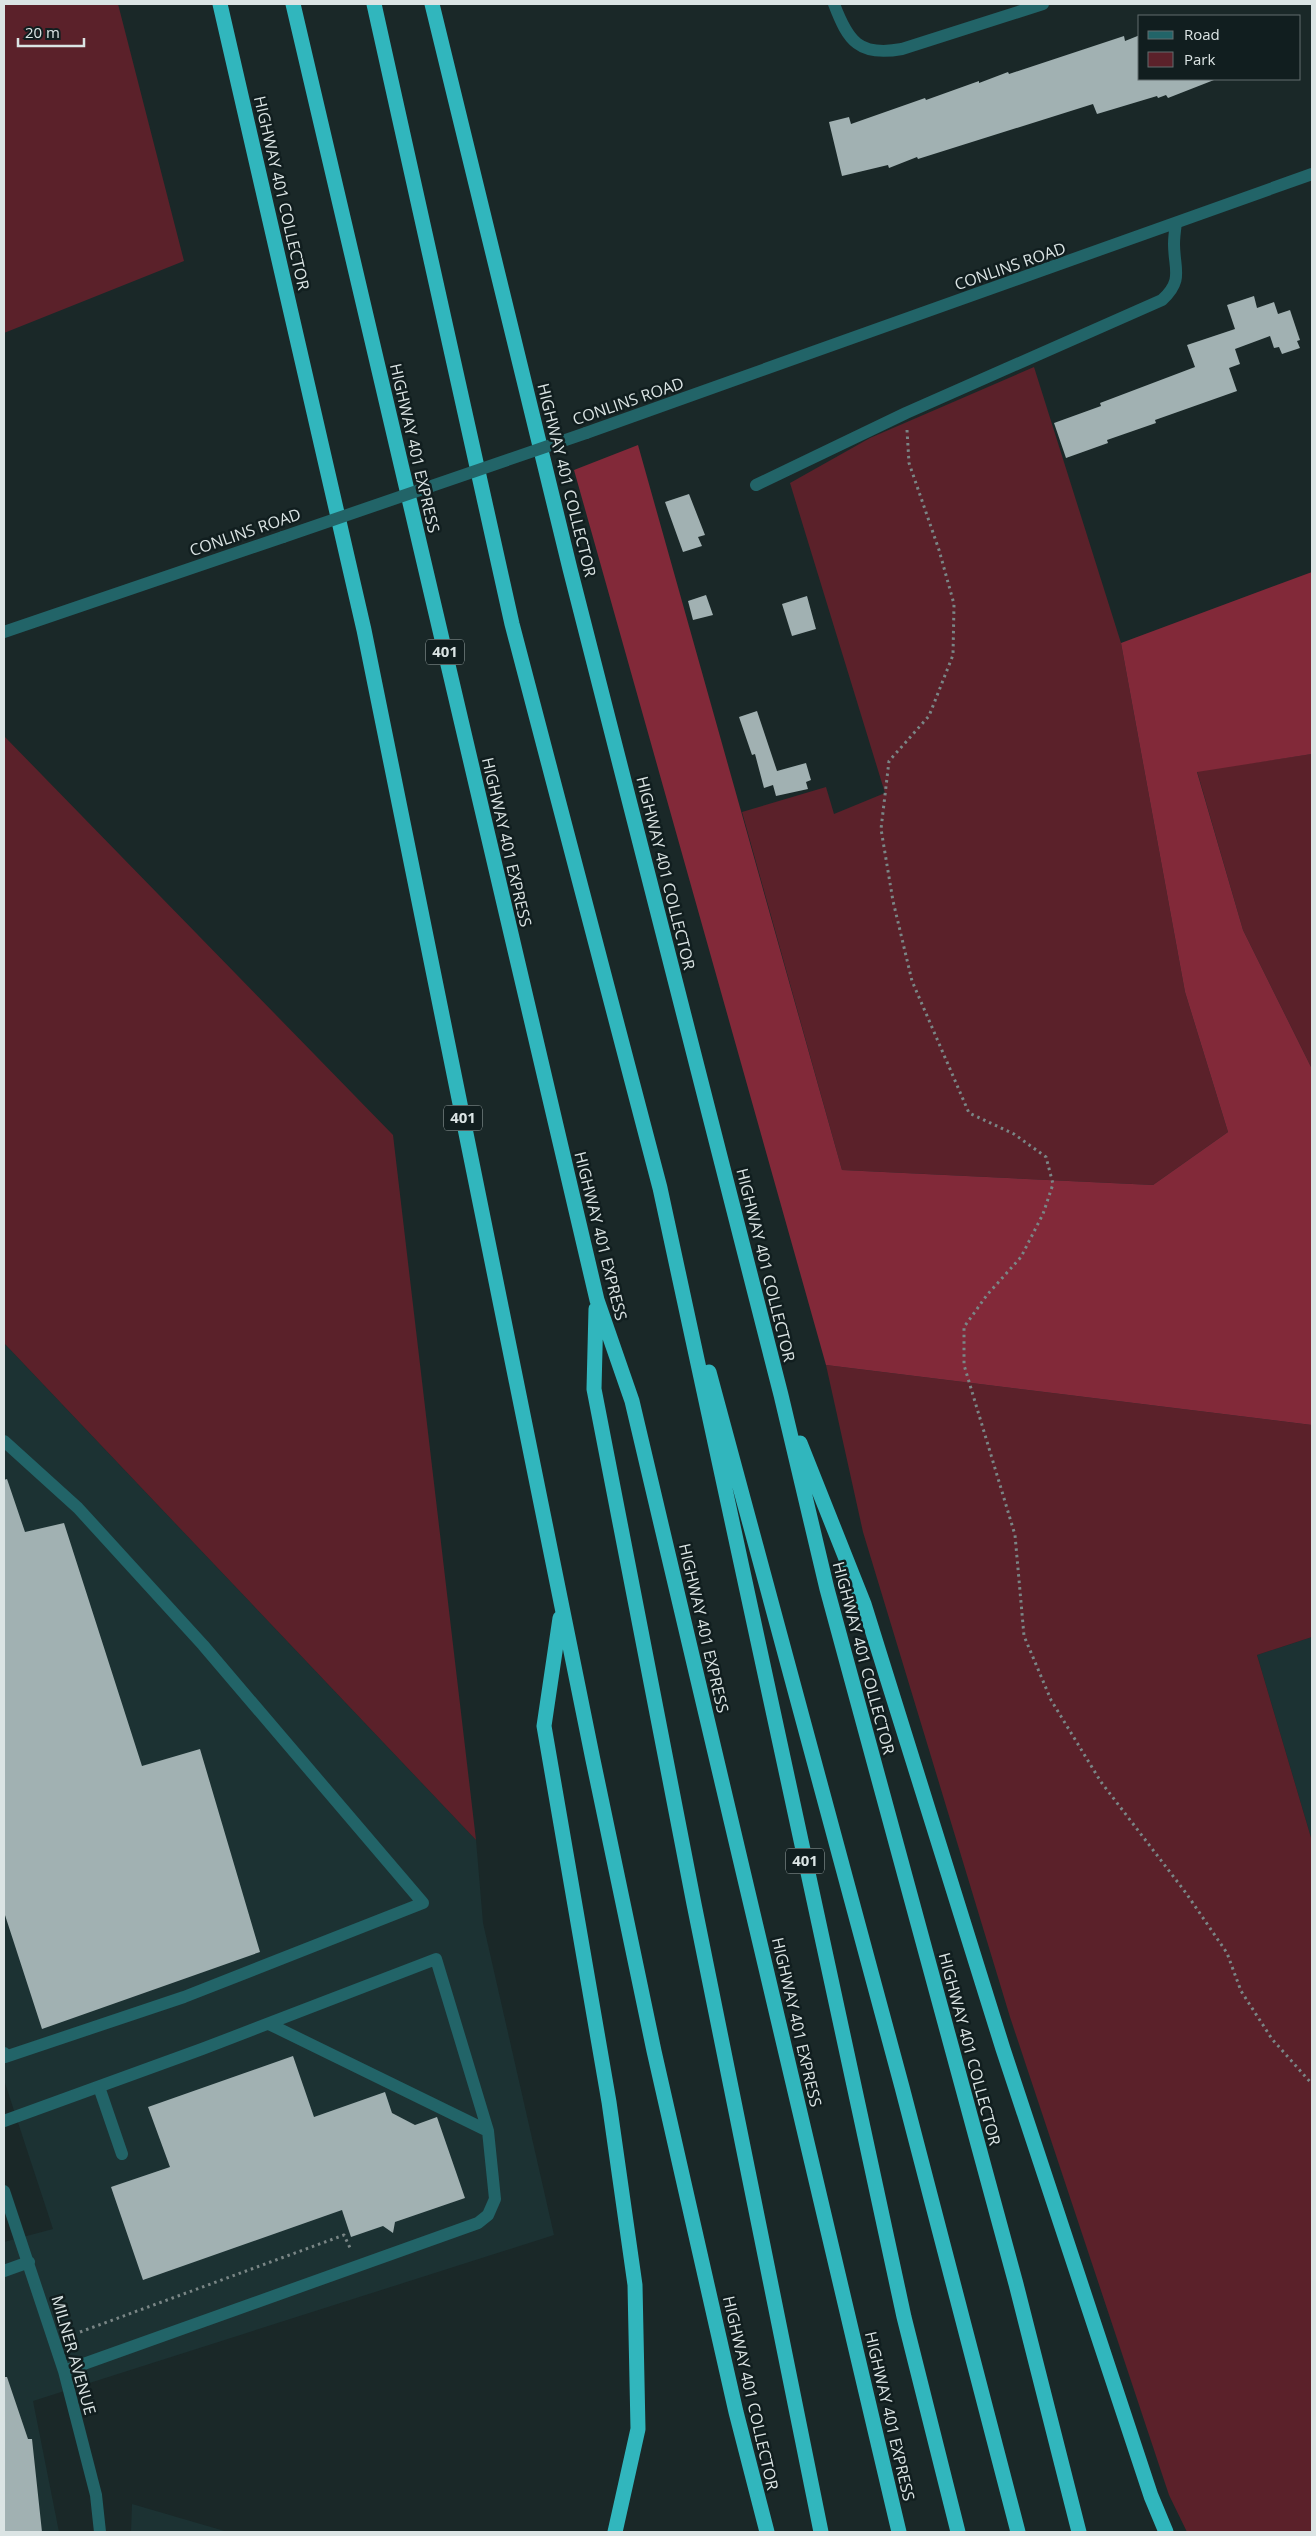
<svg xmlns="http://www.w3.org/2000/svg" width="1316" height="2536" viewBox="0 0 1316 2536" font-family="'Open Sans',sans-serif">
  <rect width="100%" height="100%" fill="#1a2828"/>
  <path fill="#1c3233" d="M4,1343L476,1840L483,1923L554,2235L33,2401L59,2532H4V2242L53,2229L4,2080Z
    M1312,1637V1841L1257,1655Z
    M132,2504L228,2532H131Z"/>
  <path fill="#5b212a" d="M4,4H118L184,261L4,333Z
    M1034,367L1121,643L1185,992L1228,1132L1153,1185L842,1170L742,812L826,787L834,814L885,793L790,483L870,438Z
    M4,736L393,1135L476,1840L4,1343Z
    M1312,754V1069L1243,930L1197,771Z
    M826,1365L1312,1425V1637L1257,1655L1312,1841V2532H1187L1169,2495L1010,2017L863,1532Z"/>
  <path fill="#822939" d="M638,445L842,1170L1153,1185L1228,1132L1185,992L1121,643L1312,572V754L1197,772L1243,930L1312,1069V1425L826,1365L574,470Z"/>
  <path fill="#a1b1b2" d="M1140,35V79L1214,80L1168,98L1166,95L1158,98L1157,96L1097,114L1093,104L918,159L917,157L889,168L888,165L842,176L829,122L849,117L851,124L925,98L926,100L979,81V83L1008,72L1009,74L1124,36L1125,41Z
    M1254,296L1257,308L1274,302L1278,314L1290,310L1300,340L1297,341L1300,348L1282,354L1279,347L1274,348L1270,336L1235,349L1240,364L1229,368L1237,391L1155,420L1156,423L1107,440L1108,443L1066,458L1054,423L1101,406L1100,403L1195,367L1187,345L1235,329L1227,305Z
    M689,494L705,535L698,537L702,546L683,552L665,502Z
    M706,595L713,615L693,620L688,601Z
    M807,596L816,629L792,636L782,604Z
    M757,711L777,771L806,763L811,780L806,782L808,789L776,796L773,785L764,788L755,754L752,755L739,717Z
    M7,1479L25,1532L64,1523L142,1766L200,1749L260,1952L42,2029L4,1912V1480Z
    M293,2056L314,2117L385,2092L392,2113L415,2125L437,2117L465,2198L395,2222L393,2233L383,2226L351,2237L342,2210L143,2280L111,2187L170,2167L148,2107Z
    M4,2377H7L28,2439H32L42,2532H4Z"/>
  <g fill="none" stroke-linecap="round" stroke-linejoin="round">
    <path stroke="#7a8686" stroke-width="3" stroke-dasharray="2.5 4" stroke-linecap="butt" d="M907,430L909,463L939,550L954,604L953,655L929,716L889,761L881,829L893,901L912,981L969,1113L1014,1134L1046,1157L1053,1184L1043,1214L1021,1257L987,1295L964,1327V1365L1015,1535L1024,1636L1051,1700L1101,1782L1186,1893L1227,1953L1241,1991L1272,2039L1312,2084
      M80,2332L344,2235L351,2250"/>
    <path stroke="#226468" stroke-width="12" d="M834,4C848,41 859,57 902,49L1043,4
      M586,433L1312,174
      M756,485L906,413L1162,300C1184,280 1174,269 1174,244C1174,237 1175,230 1176,223
      M4,632L283,537
      M4,1441L78,1508L203,1645L423,1903L184,1997L5,2057L4,2053
      M269,2024L488,2131
      M99,2087L122,2154
      M4,2121L202,2049L436,1959L488,2131L495,2199L488,2215L478,2223L64,2371
      M4,2191L64,2371L96,2495L100,2532
      M4,2271L29,2262"/>
    <path stroke="#31b6bd" stroke-width="15" d="M220,4L364,630L593,1760L654,2051L736,2412L767,2532
      M293,4L597,1300L632,1401L899,2532
      M374,4L512,624L660,1188L904,2317L958,2532
      M432,4L570,569L781,1395L827,1589L1016,2284L1079,2532
      M596,1309L594,1389L694,1904L821,2532
      M709,1372L902,2087L1018,2532
      M800,1443L864,1604L1003,2049L1151,2496L1166,2532
      M560,1618L544,1726L609,2102L635,2285L638,2429L615,2532"/>
    <path stroke="#226468" stroke-width="12" d="M283,537L586,433"/>
  </g>
  <g text-anchor="middle" stroke-width="5" stroke-linejoin="round" paint-order="stroke">
    <g fill="#111e1f" stroke="#9ea9a9" stroke-width="1">
      <rect x="426" y="639.5" width="38" height="25" rx="4"/>
      <rect x="444" y="1105.5" width="38" height="25" rx="4"/>
      <rect x="786" y="1848.5" width="38" height="25" rx="4"/>
    </g>
    <g font-size="15" font-weight="bold" fill="#dbe4e4">
      <text x="445" y="657">401</text>
      <text x="463" y="1123">401</text>
      <text x="805" y="1866">401</text>
    </g>
    <g font-size="16" fill="#dbe4e4" stroke="#111e1f">
      <text transform="translate(282 193) rotate(77)" y="6">HIGHWAY 401 COLLECTOR</text>
      <text transform="translate(1010 266) rotate(-19)" y="6">CONLINS ROAD</text>
      <text transform="translate(628 401) rotate(-19)" y="6">CONLINS ROAD</text>
      <text transform="translate(415 448) rotate(77)" y="6">HIGHWAY 401 EXPRESS</text>
      <text transform="translate(567 480) rotate(76)" y="6">HIGHWAY 401 COLLECTOR</text>
      <text transform="translate(245 532) rotate(-19)" y="6">CONLINS ROAD</text>
      <text transform="translate(507 842) rotate(77)" y="6">HIGHWAY 401 EXPRESS</text>
      <text transform="translate(666 873) rotate(76)" y="6">HIGHWAY 401 COLLECTOR</text>
      <text transform="translate(601 1236) rotate(76)" y="6">HIGHWAY 401 EXPRESS</text>
      <text transform="translate(766 1265) rotate(76)" y="6">HIGHWAY 401 COLLECTOR</text>
      <text transform="translate(704 1628) rotate(77)" y="6">HIGHWAY 401 EXPRESS</text>
      <text transform="translate(864 1658) rotate(75)" y="6">HIGHWAY 401 COLLECTOR</text>
      <text transform="translate(797 2022) rotate(77)" y="6">HIGHWAY 401 EXPRESS</text>
      <text transform="translate(970 2049) rotate(75)" y="6">HIGHWAY 401 COLLECTOR</text>
      <text transform="translate(74 2355) rotate(74)" y="6">MILNER AVENUE</text>
      <text transform="translate(751 2393) rotate(77)" y="6">HIGHWAY 401 COLLECTOR</text>
      <text transform="translate(890 2416) rotate(77)" y="6">HIGHWAY 401 EXPRESS</text>
    </g>
  </g>
  <rect width="1316" height="2536" fill="none" stroke="#dbe4e4" stroke-width="10"/>
  <rect x="1138" y="15" width="162" height="65" fill="#111e1f" stroke="#626d6e"/>
  <rect x="1148" y="31" width="25" height="8" fill="#226468" stroke="#626d6e"/>
  <text x="1184" y="40" font-size="15" fill="#dbe4e4">Road</text>
  <rect x="1148" y="52" width="25" height="15" fill="#5b212a" stroke="#626d6e"/>
  <text x="1184" y="65" font-size="15" fill="#dbe4e4">Park</text>
  <path d="M18 38v8h66v-8" fill="none" stroke="#dbe4e4" stroke-width="2.5"/>
  <text x="25" y="38" font-size="15" fill="#dbe4e4" stroke="#111e1f" stroke-width="4" paint-order="stroke">20 m</text>
</svg>
